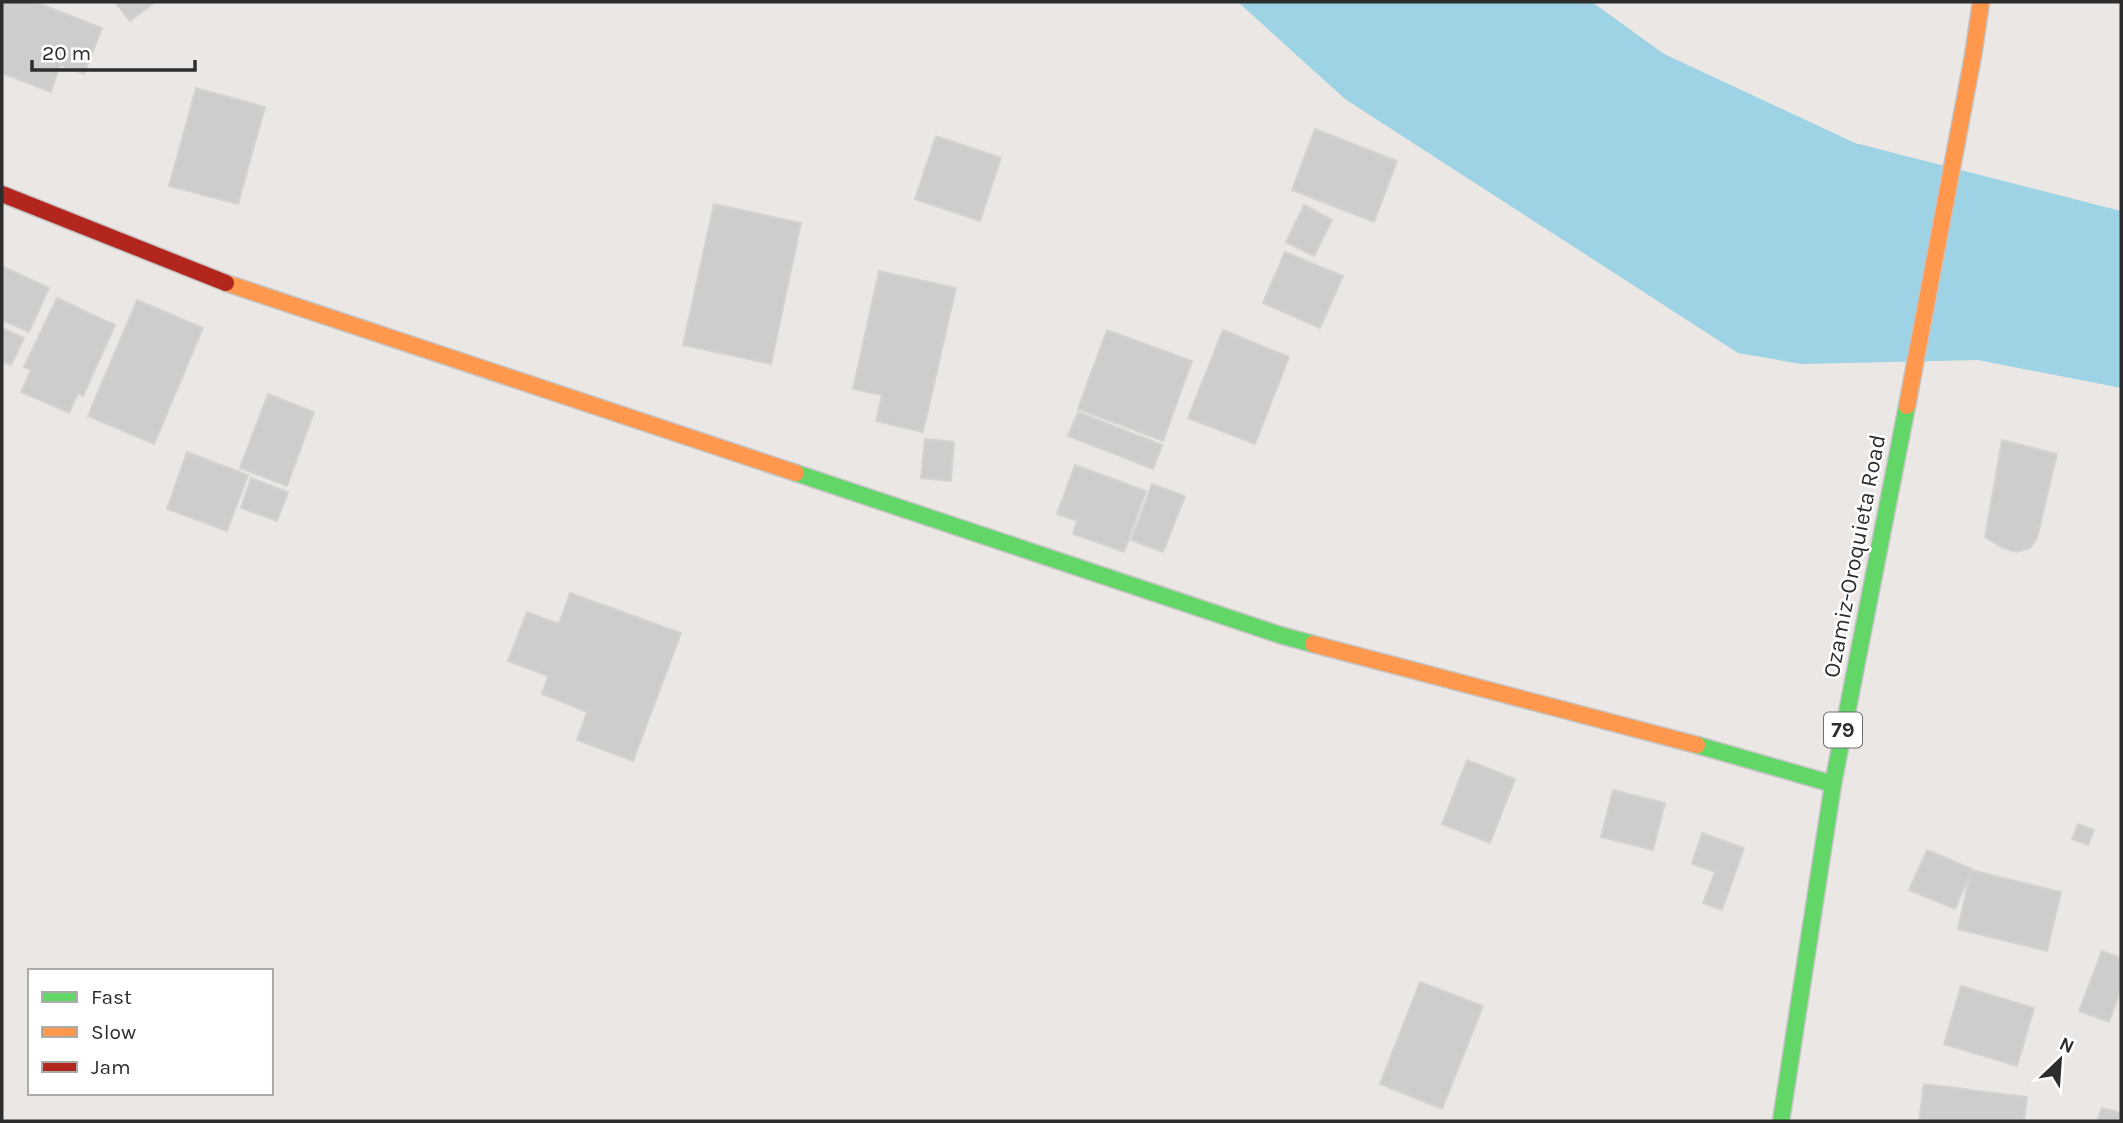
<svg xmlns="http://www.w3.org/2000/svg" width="2123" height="1123" viewBox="0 0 2123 1123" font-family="Karla,sans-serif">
  <rect width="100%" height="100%" fill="#eae7e4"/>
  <path fill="#9ed3e5" d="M1238,2H1592L1664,54L1855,143L2121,211V388L1978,360L1801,364L1738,353L1345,99Z"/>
  <path fill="#cfcdcb" stroke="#d5d3d0" stroke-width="2" d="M2,2H35L102,28L84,74L60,65L51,92L2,73Z
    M115,2H155L130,21Z
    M196,88L265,107L238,204L169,186Z
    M1315,129L1397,161L1374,222L1292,190Z
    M936,136L1001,158L980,221L915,199Z
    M714,204L801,223L771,364L683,345Z
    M1304,205L1332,220L1314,256L1286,242Z
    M1285,252L1343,276L1320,328L1263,303Z
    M2,266L49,288L29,332L2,320Z
    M879,271L956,288L923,432L876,421L882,395L853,389Z
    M57,298L115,325L83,396L78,393L69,413L21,392L31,370L24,367Z
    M137,300L203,328L154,444L88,416Z
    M2,328L24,338L11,365L2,361Z
    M1107,330L1192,361L1163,441L1078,409Z
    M1223,330L1289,357L1255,444L1188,418Z
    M268,394L314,412L287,486L240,468Z
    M1078,412L1162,445L1153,469L1068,436Z
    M925,439L954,442L951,481L921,478Z
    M2002,440L2057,454L2037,538L2030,548L2017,552L2003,548L1985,537Z
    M187,452L248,475L227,531L167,509Z
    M1075,465L1146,491L1124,552L1073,534L1077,521L1057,514Z
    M251,478L288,492L277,521L241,508Z
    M1152,484L1185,496L1163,552L1131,540Z
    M570,593L681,633L633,761L577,740L587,712L542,694L548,676L508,661L527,612L559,624Z
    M1467,760L1515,779L1490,843L1442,824Z
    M1613,790L1665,803L1653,850L1601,837Z
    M2078,824L2094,830L2088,845L2072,839Z
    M1702,833L1744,848L1722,910L1703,903L1715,872L1692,864Z
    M1927,850L1972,869L1955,909L1909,890Z
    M1971,870L2061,892L2047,951L1958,929Z
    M2102,951L2121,958V989L2109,1022L2079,1011Z
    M1420,982L1483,1006L1442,1109L1380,1084Z
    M1961,986L2034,1008L2017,1066L1944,1044Z
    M1924,1084L2027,1097L2024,1121H1919Z
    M2102,1108L2121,1113V1121H2097Z"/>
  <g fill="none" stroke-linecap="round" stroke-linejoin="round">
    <defs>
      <path id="fast" d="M796,473L1280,635L1313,644
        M1697,745L1833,784
        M1781,1121L1833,784L1907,406"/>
      <path id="slow" d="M226,283L796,473
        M1907,406L1973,56L1981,2
        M1313,644L1697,745"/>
      <path id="jam" d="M2,194L226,283"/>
    </defs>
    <use href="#fast" stroke="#c4c4c4" stroke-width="19"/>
    <use href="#slow" stroke="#c4c4c4" stroke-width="19"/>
    <use href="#jam" stroke="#c4c4c4" stroke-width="19"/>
    <use href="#fast" stroke="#63d668" stroke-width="16"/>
    <use href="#slow" stroke="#ff974d" stroke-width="16"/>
    <use href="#jam" stroke="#b3261e" stroke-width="16"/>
  </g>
  <g text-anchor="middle" stroke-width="5" stroke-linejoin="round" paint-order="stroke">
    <rect fill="#fff" stroke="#6c6c6c" stroke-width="2" x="1824" y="712.5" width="38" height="35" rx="5"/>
    <g font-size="21" font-weight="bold" fill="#2d2d2d">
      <text x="1843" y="737">79</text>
    </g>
    <g font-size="23" fill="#2d2d2d" stroke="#fff">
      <text transform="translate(1854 556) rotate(-79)" y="8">Ozamiz-Oroquieta Road</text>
    </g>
  </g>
  <rect width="2123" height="1123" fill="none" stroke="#2d2d2d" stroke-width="7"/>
  <rect x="28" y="969" width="245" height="126" fill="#ffffff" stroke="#ababab" stroke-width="2"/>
  <rect x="42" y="992" width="35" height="10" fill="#63d668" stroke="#ababab" stroke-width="2"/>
  <text x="91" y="1004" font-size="21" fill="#2d2d2d">Fast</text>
  <rect x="42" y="1027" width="35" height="10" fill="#ff974d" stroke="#ababab" stroke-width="2"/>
  <text x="91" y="1039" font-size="21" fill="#2d2d2d">Slow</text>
  <rect x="42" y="1062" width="35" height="10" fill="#b3261e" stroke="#ababab" stroke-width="2"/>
  <text x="91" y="1074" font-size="21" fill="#2d2d2d">Jam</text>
  <g transform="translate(2060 1060) rotate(25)" stroke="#ffffff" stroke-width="5" paint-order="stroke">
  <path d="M0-5L12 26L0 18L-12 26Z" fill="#2d2d2d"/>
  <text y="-10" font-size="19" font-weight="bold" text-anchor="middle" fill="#2d2d2d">N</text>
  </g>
  <path d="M32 60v10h163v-10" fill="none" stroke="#2d2d2d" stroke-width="3.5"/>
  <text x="42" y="60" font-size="21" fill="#2d2d2d" stroke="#ffffff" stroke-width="5" paint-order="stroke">20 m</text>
</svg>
